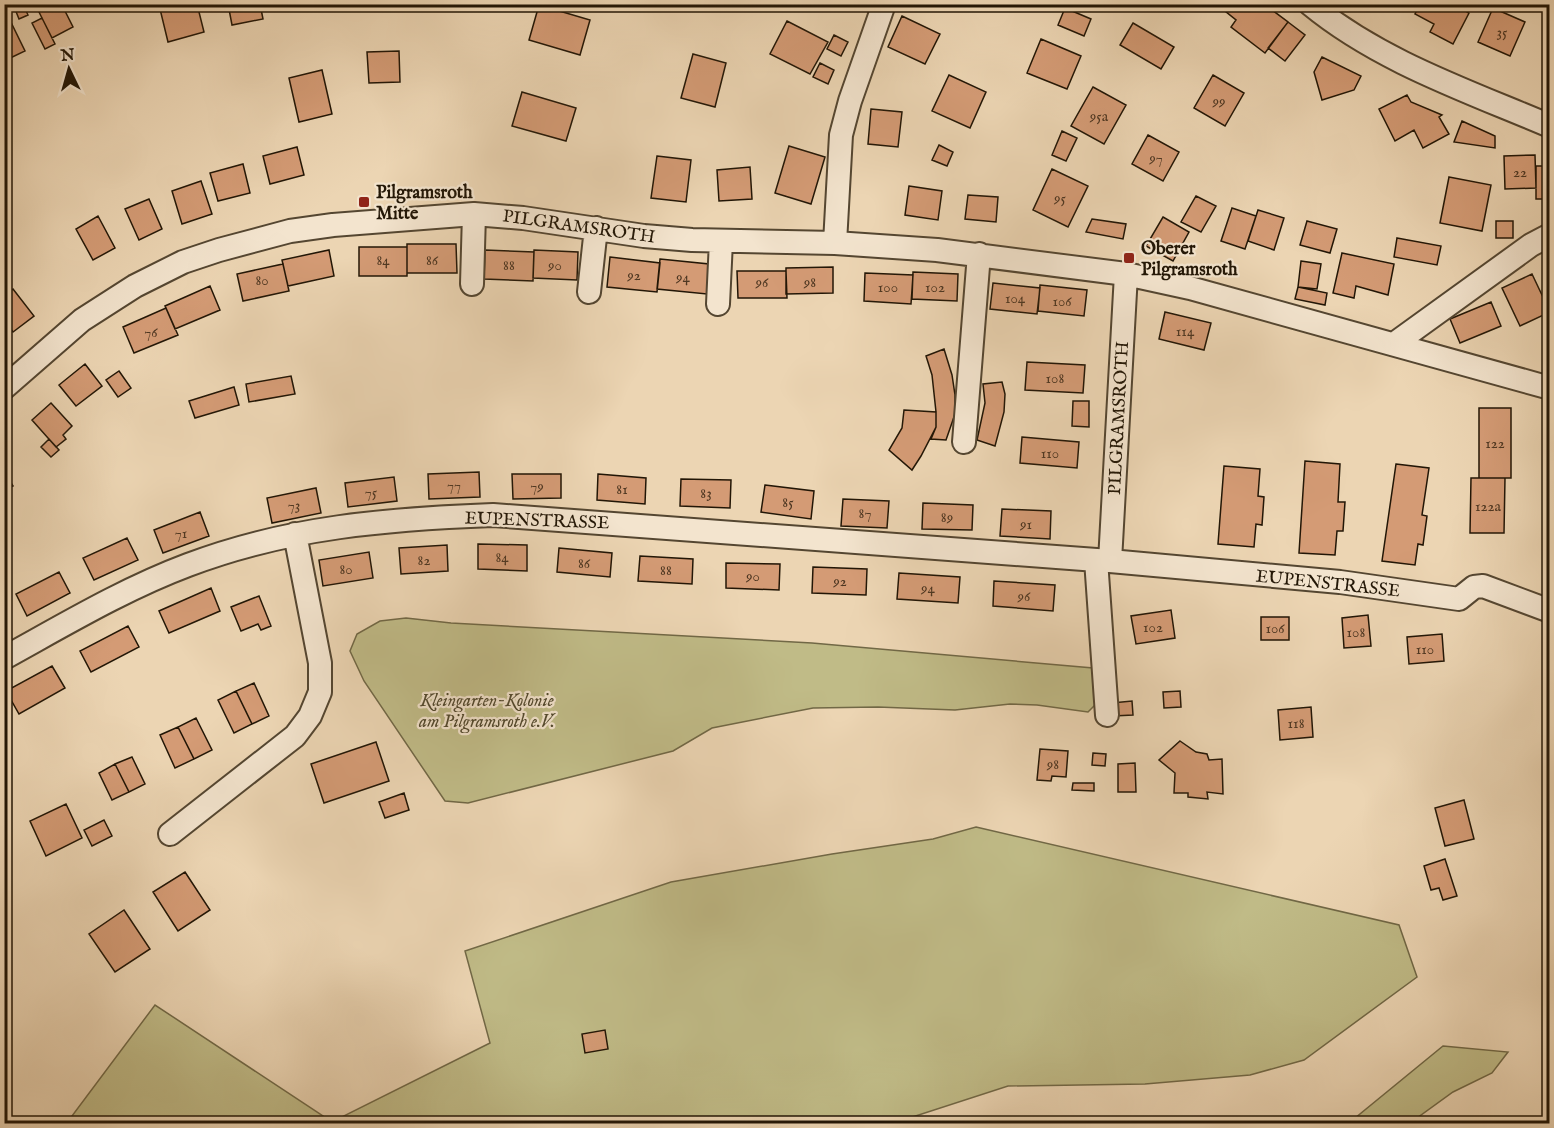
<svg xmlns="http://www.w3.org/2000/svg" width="1554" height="1128" viewBox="0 0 1554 1128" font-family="'IM FELL English',serif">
  <rect width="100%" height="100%" fill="#ecd5b3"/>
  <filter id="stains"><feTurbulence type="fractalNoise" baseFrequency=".00333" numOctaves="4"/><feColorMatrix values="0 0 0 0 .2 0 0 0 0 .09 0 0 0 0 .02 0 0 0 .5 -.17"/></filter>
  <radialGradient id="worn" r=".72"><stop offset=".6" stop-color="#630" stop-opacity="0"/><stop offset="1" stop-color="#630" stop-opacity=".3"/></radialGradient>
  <path fill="#c0bb87" stroke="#716846" stroke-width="1.5" d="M406,618L451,623L812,643L1093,668L1099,701L1088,712L1037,705L1010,704L955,710L878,707L813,708L712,728L673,751L468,803L445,801L364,681L350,651L357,634L380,621Z
    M976,827L1399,925L1417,977L1304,1060L1250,1075L1145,1084L1008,1086L894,1123L66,1124L155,1005L332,1122L490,1043L465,951L671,882L832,854L933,839Z
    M1443,1046L1508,1052L1492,1073L1453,1092L1410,1123H1349Z"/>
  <path fill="#d49b75" stroke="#221606" stroke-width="1.5" d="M13,4H23L28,15L19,19Z
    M35,4H68L63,7L73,27L52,38Z
    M177,4H197L204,32L168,42L160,9Z
    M228,4H260L263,19L232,25Z
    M1230,4H1264L1288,22L1265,53L1231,27L1236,20L1225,11Z
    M1420,4H1459L1458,7L1469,13L1453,44L1430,32L1434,24L1415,14Z
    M539,5L590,20L580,55L529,40Z
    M4,8L25,51L4,61Z
    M1065,8L1091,19L1084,36L1058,25Z
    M1493,8L1525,22L1510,56L1478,42Z
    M902,16L940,34L925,64L888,47Z
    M42,18L55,44L45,49L32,23Z
    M787,21L828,42L810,74L770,54Z
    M1288,22L1305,35L1285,61L1268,48Z
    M1133,23L1174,47L1161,69L1120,45Z
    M834,35L848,42L841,56L827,49Z
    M1041,39L1081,56L1067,89L1027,73Z
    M399,51L400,82L369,83L367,52Z
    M693,54L726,63L715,107L681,98Z
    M1322,57L1361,76L1354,90L1322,100L1314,72Z
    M1549,57H1550V82L1544,80Z
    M820,63L834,70L828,84L813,77Z
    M322,70L332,114L299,122L289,78Z
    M949,75L986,92L970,128L932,111Z
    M1213,75L1244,93L1225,126L1194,108Z
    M1093,87L1126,105L1104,144L1071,126Z
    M522,92L576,108L566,141L512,126Z
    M1407,95L1411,102L1442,115L1439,117L1449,134L1423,148L1414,130L1395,141L1379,109Z
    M871,109L902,112L898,147L868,144Z
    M1462,121L1495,136V148L1454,142Z
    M1062,131L1077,138L1066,161L1052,155Z
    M1148,135L1179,152L1163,181L1132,164Z
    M939,145L953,152L947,166L932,160Z
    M789,146L825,157L811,204L775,193Z
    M297,147L304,175L270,184L263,156Z
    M1535,155L1536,188L1505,189L1504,156Z
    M657,156L691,160L686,202L651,198Z
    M243,164L250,193L218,201L210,173Z
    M1536,166H1550V199H1536Z
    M750,167L752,199L719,201L717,170Z
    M1052,169L1088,186L1068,227L1033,210Z
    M1449,177L1491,185L1482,231L1440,223Z
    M201,181L212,214L182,224L172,191Z
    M909,186L942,191L938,220L905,215Z
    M968,195L998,197L996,222L965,219Z
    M1196,196L1216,206L1201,232L1181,222Z
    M149,199L162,229L139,240L125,209Z
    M1232,208L1256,216L1245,249L1221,241Z
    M1258,210L1284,218L1274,250L1248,241Z
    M98,216L115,248L93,260L76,229Z
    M1163,217L1189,232L1173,261L1146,246Z
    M1092,219L1126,224L1123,239L1086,232Z
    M1307,221L1337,229L1330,253L1300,245Z
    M1496,221H1513V238H1496Z
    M1397,238L1441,246L1437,265L1394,257Z
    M407,244H456L457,273H407Z
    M359,247H407V276H359Z
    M329,250L334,276L288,286L282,260Z
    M485,250L534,252L533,281L484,279Z
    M534,250L578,252L577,280L533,278Z
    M1342,253L1394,264L1388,295L1356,286L1354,298L1333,293Z
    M610,257L660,263L657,292L607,287Z
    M660,259L709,264L707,294L657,289Z
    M1301,261L1321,264L1317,289L1298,287Z
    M283,264L289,291L243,301L237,274Z
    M833,267V293L786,294V268Z
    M737,271H786L787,298H738Z
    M913,272L958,274L957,301L912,299Z
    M865,273L913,275L911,304L864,301Z
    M1532,274L1550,312L1520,326L1502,288Z
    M993,283L1040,288L1037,314L990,309Z
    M1040,285L1087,290L1084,316L1038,311Z
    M210,286L220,310L175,329L165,306Z
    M1298,287L1327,293L1325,305L1295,299Z
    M13,289L34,316L13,332L4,320V296Z
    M1491,302L1501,326L1460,343L1450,319Z
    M166,308L178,335L134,353L123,327Z
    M1165,312L1211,323L1204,350L1159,339Z
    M944,349L952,375L955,395V414L946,440L931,439L936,427V412L932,375L926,356Z
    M1027,362L1085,365L1083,393L1025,390Z
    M85,364L102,386L76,406L59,385Z
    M119,371L131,388L118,397L106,380Z
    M291,376L295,394L249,402L246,384Z
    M1002,382L1005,394L1004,412L995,446L977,440L985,403L983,384Z
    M234,387L239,405L195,418L189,401Z
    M1073,401H1089V427L1072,426Z
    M51,403L72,426L63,435L66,439L56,447L32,420Z
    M1479,408H1511V478H1479Z
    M904,410L936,412V427L921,456L912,470L889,450L902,428Z
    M1022,437L1079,442L1077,468L1020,463Z
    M49,439L59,450L51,457L41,447Z
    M1305,461L1340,464L1338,502H1345L1343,531H1337L1335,555L1299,553Z
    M1396,464L1429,468L1422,515L1427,516L1423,545L1418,544L1415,565L1382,561Z
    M1224,466L1260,469L1258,496L1264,497L1262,525L1256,524L1254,547L1218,544Z
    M4,472L13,486L4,490Z
    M479,472L480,497L429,499L428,474Z
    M512,474H561V498L513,499Z
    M598,474L646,478L645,504L597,500Z
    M394,477L397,501L348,507L345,483Z
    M1471,478H1505L1504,533H1470Z
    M681,479L731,480L730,508L680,506Z
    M765,485L814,491L811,519L761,512Z
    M316,488L321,513L272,523L267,498Z
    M843,499L889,501L887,528L841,526Z
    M923,503L973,505L972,530L922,529Z
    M1002,509L1051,511L1050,539L1000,536Z
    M200,512L209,536L163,553L154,530Z
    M127,538L138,560L94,580L83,558Z
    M478,544L527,545V571L478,569Z
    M447,545L448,571L401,574L399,548Z
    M559,548L612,553L610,577L557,572Z
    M369,552L373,578L323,586L319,560Z
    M640,556L693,559L692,584L638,581Z
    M726,563L780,564L779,590L726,588Z
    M813,567L867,569L866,595L812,593Z
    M59,572L70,593L27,616L16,594Z
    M899,573L960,577L958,603L897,599Z
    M994,581L1055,585L1053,611L993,606Z
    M211,588L220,611L169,633L159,611Z
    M259,596L271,626L261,630L258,624L241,631L231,607Z
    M1171,610L1175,638L1136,644L1131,616Z
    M1368,615L1371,646L1344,648L1342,618Z
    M1261,617H1289V640H1261Z
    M128,626L139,647L91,672L80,651Z
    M1442,634L1444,661L1409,664L1407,637Z
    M52,666L65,688L19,714L6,691Z
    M254,683L269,716L252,724L236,691Z
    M236,691L252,724L234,733L218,700Z
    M1180,691L1181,707L1164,708L1163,692Z
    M1132,701L1133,715L1113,716L1112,703Z
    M1311,707L1313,737L1280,740L1278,710Z
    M196,718L212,750L194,759L178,727Z
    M178,727L194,759L175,768L160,735Z
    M1180,741L1196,752L1207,754L1209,760L1222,759L1223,794L1207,792L1208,799L1188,797V793H1174L1175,773L1159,760Z
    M376,742L389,781L324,803L311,764Z
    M1040,749L1068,751L1066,777L1052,776L1051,781L1037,780Z
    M1093,753L1106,754L1105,766L1092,765Z
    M132,757L145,784L129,792L115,764Z
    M1135,763L1136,792H1118V764Z
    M115,764L129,792L112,800L99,773Z
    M1073,783H1094V791L1072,790Z
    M404,793L409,810L385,818L379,802Z
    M1464,800L1474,839L1445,846L1435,808Z
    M66,804L82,838L46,856L30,821Z
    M104,820L112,836L92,846L84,830Z
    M1445,859L1457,896L1443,900L1439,888L1431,890L1424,866Z
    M185,872L210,910L178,931L153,892Z
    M124,910L150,949L115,972L89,934Z
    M605,1030L608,1049L585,1053L582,1034Z"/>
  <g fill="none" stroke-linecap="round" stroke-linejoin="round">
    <defs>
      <path id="minor" d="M1310,4C1379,61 1468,91 1550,126
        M835,243L841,135L850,101L884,4
        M472,284L474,214
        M589,292L596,228
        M718,304L721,241
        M1394,344L1531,245L1550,235
        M4,388L82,320L135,286L183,262L219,250L290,231L333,225L474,214L523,218L644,236L692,240L835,243L937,250L1126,274L1190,288L1550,388
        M964,442L979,254
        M1096,560L1107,715
        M1110,561L1126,274
        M4,658C64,625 124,589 188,565C288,527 388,519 493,515L1110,561L1340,582L1459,599L1474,587L1483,586L1550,611
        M170,834L295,736L310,716L320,692V663L295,534"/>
    </defs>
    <use href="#minor" stroke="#544631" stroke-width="26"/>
    <use href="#minor" stroke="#f3e4ce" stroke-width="22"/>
  </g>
  <g fill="#8f2418" stroke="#f3e4ce" stroke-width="2">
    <rect x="358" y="196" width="12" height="12" rx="3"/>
    <rect x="1123" y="252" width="12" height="12" rx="3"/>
  </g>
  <g text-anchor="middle" stroke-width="4.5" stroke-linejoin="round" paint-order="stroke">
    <g font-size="15" fill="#4e3722">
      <text x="1502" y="37">35</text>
      <text x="1219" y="106">99</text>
      <text x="1099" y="121">95a</text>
      <text x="1156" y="163">97</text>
      <text x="1520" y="177">22</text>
      <text x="1060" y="203">95</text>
      <text x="383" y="265">84</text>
      <text x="432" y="265">86</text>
      <text x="509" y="270">88</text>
      <text x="555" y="270">90</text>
      <text x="634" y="280">92</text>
      <text x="683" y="282">94</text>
      <text x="262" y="285">80</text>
      <text x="762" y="287">96</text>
      <text x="810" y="287">98</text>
      <text x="888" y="292">100</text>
      <text x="935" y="292">102</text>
      <text x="1015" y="303">104</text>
      <text x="1062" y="306">106</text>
      <text x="1185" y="336">114</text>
      <text x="151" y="337">76</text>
      <text x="1055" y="383">108</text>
      <text x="1495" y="448">122</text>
      <text x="1050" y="458">110</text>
      <text x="454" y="490">77</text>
      <text x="537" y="491">79</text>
      <text x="622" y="494">81</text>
      <text x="371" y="497">75</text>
      <text x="706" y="498">83</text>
      <text x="788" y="507">85</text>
      <text x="294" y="510">73</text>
      <text x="1488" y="511">122a</text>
      <text x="865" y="518">87</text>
      <text x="947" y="522">89</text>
      <text x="1026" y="529">91</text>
      <text x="181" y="538">71</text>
      <text x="502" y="562">84</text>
      <text x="424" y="565">82</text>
      <text x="584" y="568">86</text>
      <text x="346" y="574">80</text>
      <text x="666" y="575">88</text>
      <text x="753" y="581">90</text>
      <text x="840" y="586">92</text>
      <text x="928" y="593">94</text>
      <text x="1024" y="601">96</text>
      <text x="1153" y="632">102</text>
      <text x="1275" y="633">106</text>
      <text x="1356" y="637">108</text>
      <text x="1425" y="654">110</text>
      <text x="1296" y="728">118</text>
      <text x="1053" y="769">98</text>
    </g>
    <g font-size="18" font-weight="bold" fill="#221606" stroke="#f3e4ce" text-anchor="start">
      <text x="376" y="198">Pilgramsroth<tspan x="376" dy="21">Mitte</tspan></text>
      <text x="1141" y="254">Oberer<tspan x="1141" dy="21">Pilgramsroth</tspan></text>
    </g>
    <g font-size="18" fill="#221606" stroke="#f3e4ce">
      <text transform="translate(579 226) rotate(8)" y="6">PILGRAMSROTH</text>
      <text transform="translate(1118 418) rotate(-87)" y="6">PILGRAMSROTH</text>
      <text transform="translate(537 520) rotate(2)" y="6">EUPENSTRASSE</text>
      <text transform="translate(1328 583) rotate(6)" y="6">EUPENSTRASSE</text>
    </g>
    <g font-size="18" font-style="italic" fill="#51482d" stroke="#f3e4ce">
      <text x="487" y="706">Kleingarten-Kolonie<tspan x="487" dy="21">am Pilgramsroth e.V.</tspan></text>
    </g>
  </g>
  <rect width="1554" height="1128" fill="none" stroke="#ecd5b3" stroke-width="24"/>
  <rect x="6" y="6" width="1542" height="1116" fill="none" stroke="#221606" stroke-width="3"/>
  <rect x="12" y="12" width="1530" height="1104" fill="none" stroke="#221606" stroke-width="1.5"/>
  <g transform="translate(69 69) rotate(355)" stroke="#f3e4ce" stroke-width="4.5" paint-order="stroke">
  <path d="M0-4.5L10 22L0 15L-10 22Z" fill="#221606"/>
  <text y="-9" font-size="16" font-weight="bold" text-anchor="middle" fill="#221606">N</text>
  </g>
  <rect width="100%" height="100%" filter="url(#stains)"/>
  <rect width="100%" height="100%" fill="url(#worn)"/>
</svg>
